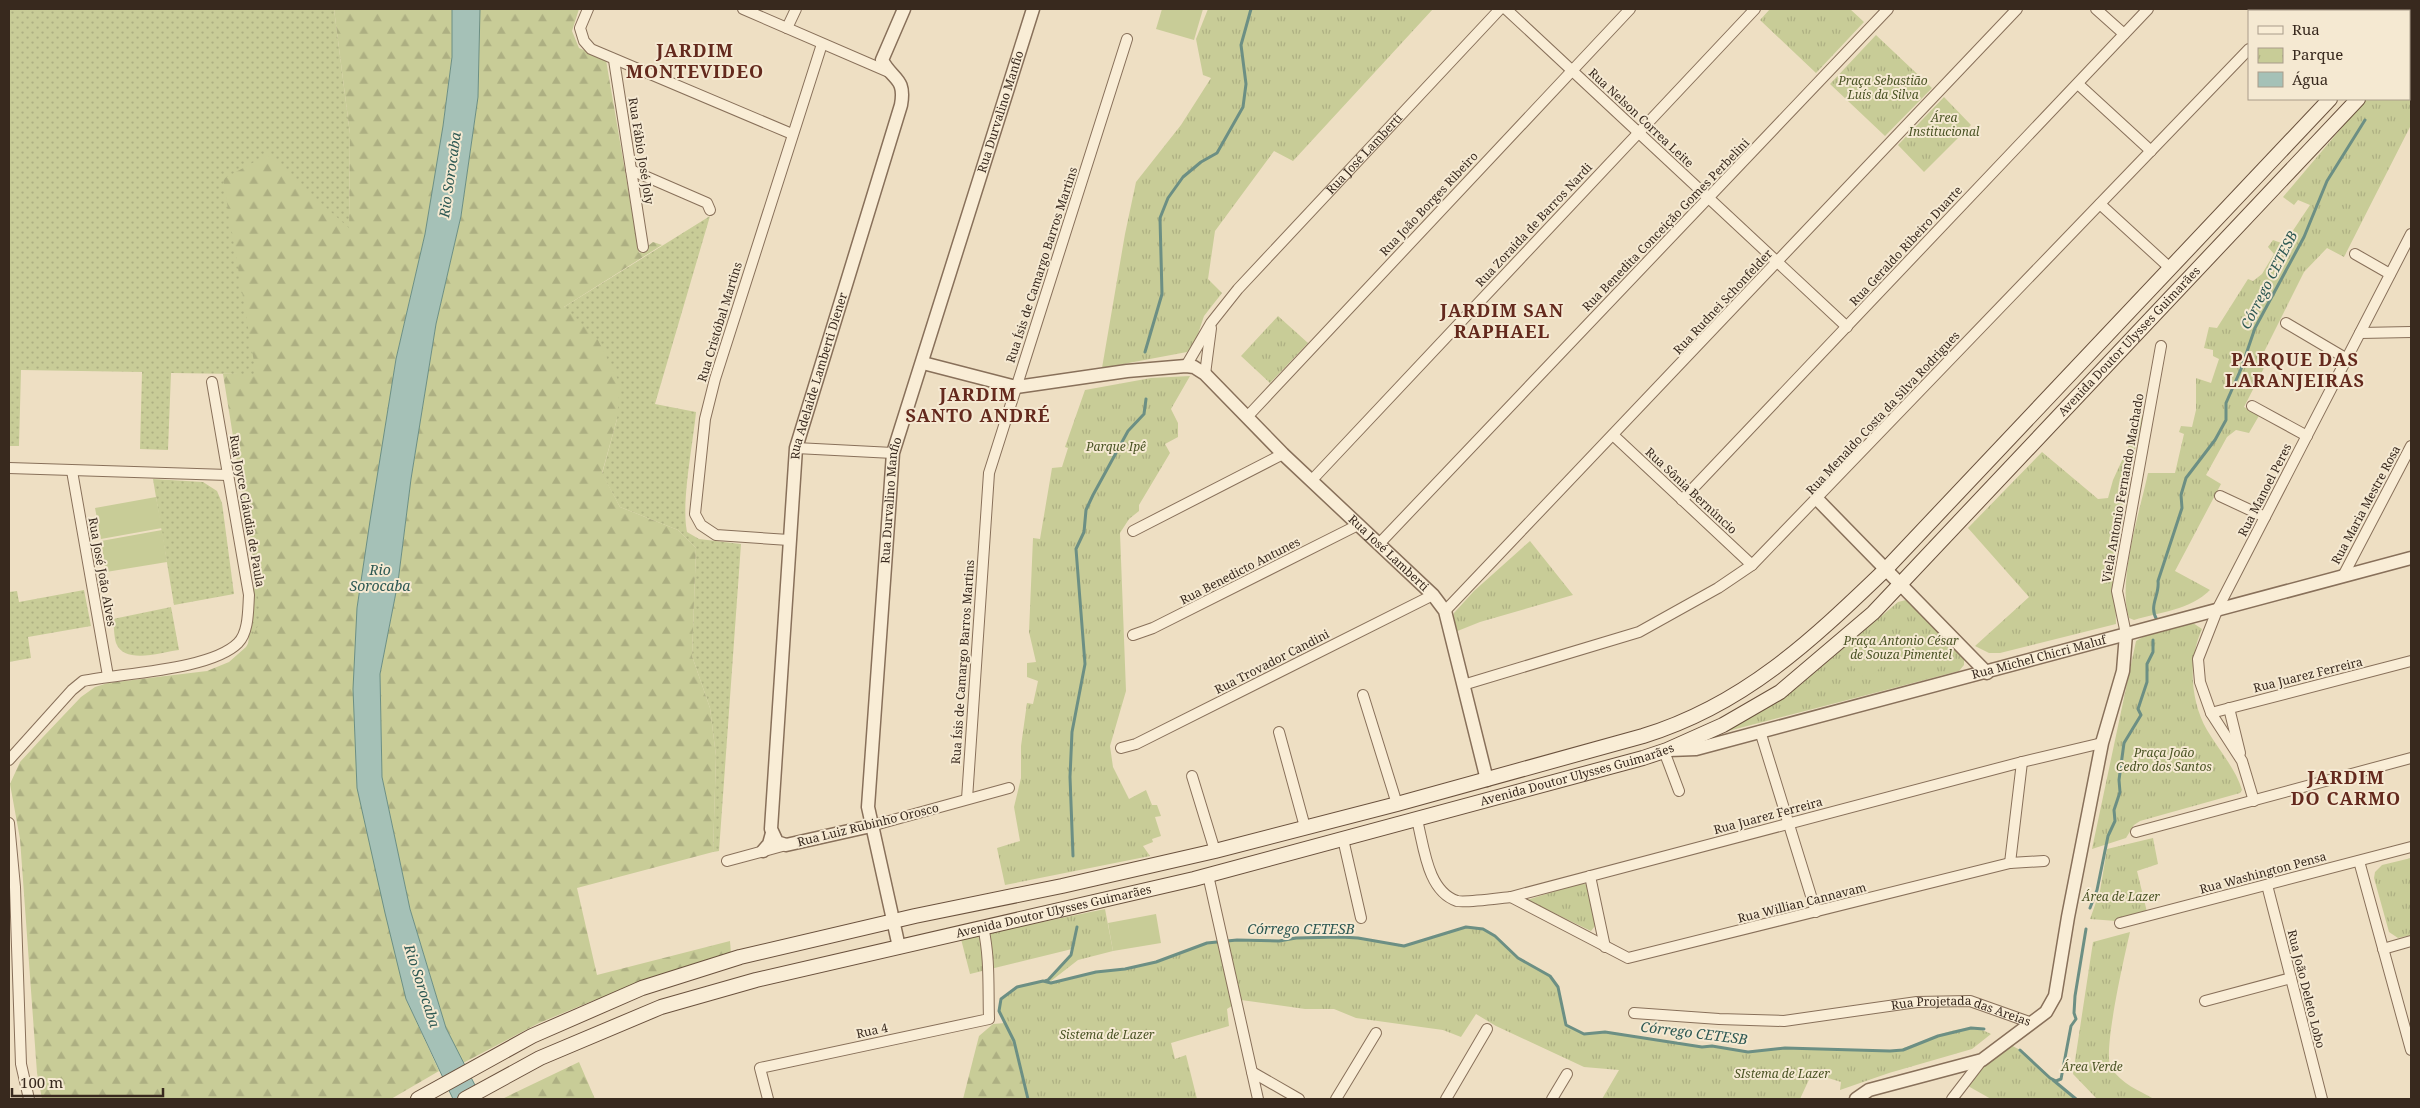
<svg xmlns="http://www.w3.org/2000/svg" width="2420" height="1108" viewBox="0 0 2420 1108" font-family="'Noto Serif',serif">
  <defs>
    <pattern id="grass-dots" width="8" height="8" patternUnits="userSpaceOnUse" patternTransform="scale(1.25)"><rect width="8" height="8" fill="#c8cc97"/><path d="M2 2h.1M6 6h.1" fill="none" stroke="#adaf82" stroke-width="1.8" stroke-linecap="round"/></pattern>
    <pattern id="forest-firs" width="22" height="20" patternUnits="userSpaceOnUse" patternTransform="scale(1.25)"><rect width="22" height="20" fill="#c8cc97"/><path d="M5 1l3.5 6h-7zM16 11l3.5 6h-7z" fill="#adaf82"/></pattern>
    <pattern id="park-tufts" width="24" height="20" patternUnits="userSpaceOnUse" patternTransform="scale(1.25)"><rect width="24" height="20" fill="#c8cc97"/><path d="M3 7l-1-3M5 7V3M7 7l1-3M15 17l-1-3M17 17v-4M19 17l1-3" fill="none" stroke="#adaf82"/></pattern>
  </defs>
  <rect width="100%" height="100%" fill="#eedfc3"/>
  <path fill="url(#grass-dots)" d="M9,9H334L350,134L349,229L267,156L278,487L254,681L244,685L264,485L239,374L171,373L168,450L140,449L142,372L21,370L19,446H9Z
    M710,216L655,404L696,412C693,444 681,503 687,532L699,539L741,544L719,851L713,852L716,756L710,708L692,656L696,548L678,530L620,507L602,474L617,419L564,307Z
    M153,479L203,482L217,491L222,503L234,594L174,605Z
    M84,590L91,626L28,637L31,658L9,662V592L17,591L19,602Z
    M171,607L179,650C162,652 124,665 116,643C114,636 114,626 113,619Z"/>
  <path fill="url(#forest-firs)" d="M334,9H452V56L443,126L425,234L396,359L357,608L406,999L439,1071L391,1099H42L37,1073L20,839L10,784L20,762L43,737L81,697L95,687L108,683L207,671L229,662L246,647L258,626L260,611L255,573L223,374H256L223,179L267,155L349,228L350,134Z
    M480,9H579L572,31L579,48L606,60L639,253L653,242L662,245L564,307L598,340L620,384L617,419L602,473L620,507L678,530L696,548L692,656L710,708L716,756L713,852L577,888L597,975L730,941L731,954L592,1001L539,1023L463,1063L446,1028L410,909L382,777L380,674L398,582L411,479L436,324L461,216L478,97Z
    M1005,1023L1014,1041L1028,1099H963L979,1036L993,1024Z
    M579,1062L595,1099H502Z"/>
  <path fill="url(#park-tufts)" d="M1208,9H1433L1293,161L1274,151L1215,231L1208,279L1222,293L1204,316L1196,340L1187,352L1102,368L1125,234L1136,182L1181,125L1211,78L1203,75L1196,39Z
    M1770,9H1850L1864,22L1816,73L1760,20Z
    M1876,35L1932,88L1885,136L1830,84Z
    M2411,51V125L2344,257L2327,248L2304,272L2261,358L2267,362L2244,407L2260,414L2249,433L2236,430L2227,437L2206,475L2221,484L2175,571L2210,590C2190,610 2160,612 2134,620L2129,618C2117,582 2140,511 2148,473H2175L2184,434L2179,432L2181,426L2192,427L2196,410V378L2211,383L2219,359L2213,356V350L2204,348L2209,327L2217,328L2248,279L2253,281L2262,274L2274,254L2268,247L2273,240L2284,244L2310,205L2298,200L2294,205L2283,197L2366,99H2409V53Z
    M1944,97L1971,125L1924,172L1898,145Z
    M1278,316L1308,343L1270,383L1241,356Z
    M1190,376L1171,409L1178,423V437L1165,444L1170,453L1139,505V511L1129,519L1120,533L1126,691L1110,746L1113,767L1129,799L1146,790L1152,805H1157L1161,816L1155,817L1161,836L1152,839L1153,842L1143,846L1150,856L1005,885L997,848L1020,841L1014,807L1021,778V746L1027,703L1033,704L1038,681L1027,677V663L1036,662L1029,632L1033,538L1040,539L1052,468L1062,467L1068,448L1065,447L1085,390L1151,378Z
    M2146,408L2132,461L2114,554L2116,624L2000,653H1989L1975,646L2029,597L1968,528L2042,452L2098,499L2108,498L2113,480Z
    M1530,541L1573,595L1480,622L1455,632L1453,617L1454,613L1474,591Z
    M1906,600L1913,605L1964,659V665L1959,671L1728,731V729L1776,702L1798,687L1898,602Z
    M2193,623L2202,629C2188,660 2190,700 2207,730C2218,749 2236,769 2242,790L2240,793L2140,821L2134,825L2126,838L2092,849L2136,641L2146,635Z
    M2153,838L2158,864L2137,871L2147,912L2116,921L2090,919L2100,891L2107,849Z
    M2411,858V935L2398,938L2389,932L2374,878L2375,872L2382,865Z
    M1581,883L1588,885L1595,926L1591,931L1527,900Z
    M1105,909L1113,951L1078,960L1051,981L1048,980L1071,955L1072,949L970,974L961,939Z
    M1466,927L1483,929L1495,936L1518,958L1550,976L1558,987L1566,1025L1584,1034L1605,1032L1702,1047L1712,1046L1748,1052L1785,1048L1890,1051C1922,1047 1960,1016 1991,1034L1972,1049L1889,1073L1840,1090L1841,1082L1812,1073L1800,1099H1602L1619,1070L1584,1067L1496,1026L1476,1014L1461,1037L1443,1030L1356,1018L1334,1009H1305L1241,1000L1227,1009L1229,1026L1171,1043L1175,1059L1186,1055L1197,1099H1028L1014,1041L999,1011L1001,999L1017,987L1043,981L1051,983L1096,972L1125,969L1156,962L1207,943L1237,940L1279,941L1296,938L1341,937L1358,938L1404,946Z
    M2130,932C2125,954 2102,1053 2111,1068C2122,1084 2138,1090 2154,1099H2097L2073,1074L2093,942Z
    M2009,1044L2020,1050L2076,1099H1991L1968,1086L1975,1073Z"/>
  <path fill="#c8cc97" d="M1162,9H1203L1194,40L1156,29Z
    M156,497L162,528L101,539L95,508Z
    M162,530L167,562L106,572L101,541Z
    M1876,636L1894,655L1867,680L1847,661Z
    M1156,914L1161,943L1113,951L1108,923Z"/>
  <path fill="#a5c1b7" stroke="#6c8f84" d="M452,9H480L478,97L461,216L436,324L411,479L398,582L380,674L382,777L410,909L446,1028L482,1099H453L406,999L385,913L357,788L353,689L357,608L370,521L396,359L425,234L443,126L452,57Z"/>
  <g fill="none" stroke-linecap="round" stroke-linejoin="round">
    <path stroke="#6c8f84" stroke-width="3" d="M1145,352L1162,294L1160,218L1168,198L1183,177L1201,162L1217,153L1243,107L1246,84L1241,45L1251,9
      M2157,620C2148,606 2160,595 2158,581L2182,508L2181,495L2186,478L2215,440L2226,420V403L2241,369L2255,328L2304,237L2327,181L2365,120
      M1073,856L1070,777L1072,732L1085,664L1076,549L1084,532L1086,510L1093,495L1128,431L1144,414L1146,399
      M2090,908L2097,890L2108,836L2115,821L2114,810L2120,792L2119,780L2124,743L2141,715L2138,709L2147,682V664L2153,652V640
      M1045,981L1048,980L1071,955L1077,927
      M2020,1050L2050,1078L2056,1081L2061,1079L2071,1026L2076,1019L2074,1013L2075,996L2086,929
      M2053,1080L2076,1099
      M1028,1099L1014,1041L999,1011L1001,999L1017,987L1043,981L1051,983L1096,972L1125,969L1156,962L1207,943L1237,940L1279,941L1296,938L1341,937L1358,938L1404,946L1466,927L1483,929L1495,936L1518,958L1550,976L1558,987L1566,1025L1584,1034L1605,1032L1702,1047L1712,1046L1748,1052L1785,1048L1890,1051L1903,1050L1938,1036L1971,1028L1984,1029"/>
    <defs>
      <g id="minor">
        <path d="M588,9L580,28L584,41L591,49L792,134"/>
        <path d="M743,9L891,73"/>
        <path d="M1506,9L1847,327"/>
        <path d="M2096,9L2124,34"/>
        <path d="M2285,11L2288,9"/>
        <path d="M2403,11L2404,9"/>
        <path d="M787,28L796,9"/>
        <path d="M614,60L643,247"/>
        <path d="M2078,84L2151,151"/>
        <path d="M631,170L707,203L710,210"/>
        <path d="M2100,204L2170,268"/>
        <path d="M2355,254L2390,274"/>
        <path d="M2286,323L2347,359"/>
        <path d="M2360,333L2411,332"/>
        <path id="s1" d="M1186,366L1211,323L1238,289L1500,9"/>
        <path d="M1205,374L1211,328"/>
        <path d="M2252,406L2307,436"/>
        <path d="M1247,417L1630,9"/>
        <path d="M1613,435L1752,565"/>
        <path d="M796,448L893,453"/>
        <path d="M9,468L228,475"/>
        <path d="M72,471L108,676"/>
        <path d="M1311,481L1755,9"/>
        <path d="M2220,496L2265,517"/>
        <path d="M1682,500L2148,9"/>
        <path d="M1133,531L1283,454"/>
        <path d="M789,540L716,535L701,525L695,514L705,419L715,379L822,44"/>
        <path d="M1378,545L1888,9"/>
        <path d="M2343,576L2411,446"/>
        <path d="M1445,611L2017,9"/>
        <path d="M2126,634L2117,591L2161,346"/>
        <path d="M1133,635L1153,628L1358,525"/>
        <path d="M1463,685L1639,632L1718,588L1752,565L2249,49"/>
        <path d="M1363,695L1397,804"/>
        <path d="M2229,708L2240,753"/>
        <path d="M2211,713L2411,661"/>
        <path d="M1760,731L1816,912"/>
        <path d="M1279,732L1305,827"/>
        <path d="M1121,748L1136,744L1433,595"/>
        <path d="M1664,751L1679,791"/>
        <path d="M9,760L72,690L83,681C123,673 211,670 238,643C249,632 248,609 249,595L212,382"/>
        <path d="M1192,776L1215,851"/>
        <path d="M967,799L989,473L1127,39"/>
        <path d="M2254,801L2242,761L2211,713L2200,682L2198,659L2218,608L2411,234"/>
        <path d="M1417,820C1424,846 1427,891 1457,901C1466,903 1500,898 1511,897L2022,762L2102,743"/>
        <path d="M9,823L15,887L21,1064L29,1099"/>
        <path d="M871,826L1009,788"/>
        <path d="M2136,832L2411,758"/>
        <path d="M1343,839L1361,918"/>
        <path d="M727,861L786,845"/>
        <path d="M2359,861L2411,1050"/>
        <path d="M2010,863L2022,762"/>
        <path d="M1208,875L1258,1099"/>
        <path d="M1590,876L1605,947"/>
        <path d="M2267,885L2322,1099"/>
        <path d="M1511,897L1628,958L2010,863L2044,861"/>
        <path d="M2120,923L2411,847"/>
        <path d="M2383,949L2411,941"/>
        <path d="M2205,1001L2291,978"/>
        <path id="s2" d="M1634,1013L1719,1019L1784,1021L1917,1002L1970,1001L2032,1023"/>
        <path d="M1252,1072L1299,1099"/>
        <path d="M768,1099L760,1068L989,1019C988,988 990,957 983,927"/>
        <path d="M1336,1099L1376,1033"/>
        <path d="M1446,1099L1487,1029"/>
        <path d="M1552,1099L1567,1074"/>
        <path d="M1952,1099L1982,1060"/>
      </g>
      <g id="tertiary">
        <path id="s3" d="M923,363L1016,387L1127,371L1186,366L1194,367L1205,374L1283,454L1433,595L1445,611L1487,780"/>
        <path d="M1818,500L1987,673"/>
        <path id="s4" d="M1669,750L1696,749L2411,558"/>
        <path id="s5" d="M871,826L786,845L777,842L771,829L796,448L901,105C906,77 892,80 882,60L904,9"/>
        <path d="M763,851L769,844L772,833"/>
        <path id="s6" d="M899,947L868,807L893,453L1033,9"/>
        <path d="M1856,1099L1869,1090L1982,1060L2046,1012L2055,996L2068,917L2102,743L2123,671L2126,634"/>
      </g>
      <g id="secondary">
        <path d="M2409,18L2411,16"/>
        <path d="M2409,46L2411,43"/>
        <path d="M418,1099L532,1036L642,988L740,957L915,916L1062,886L1215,851L1397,804L1643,736C1744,705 1811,641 1886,569L2330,99"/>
        <path id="s7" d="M465,1099L540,1058L661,1007L756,980L1194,879L1643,758L1667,750L1723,725L1780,692L1873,613L2358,99"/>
      </g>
    </defs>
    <use href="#minor" stroke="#88705a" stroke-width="12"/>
    <use href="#tertiary" stroke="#88705a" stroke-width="15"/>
    <use href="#secondary" stroke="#6a513d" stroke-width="16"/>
    <use href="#minor" stroke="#f9edd6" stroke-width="10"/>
    <use href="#tertiary" stroke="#f9edd6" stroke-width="12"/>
    <use href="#secondary" stroke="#f9edd6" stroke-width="14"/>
  </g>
  <g text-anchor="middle" stroke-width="4" stroke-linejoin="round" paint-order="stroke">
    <g font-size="12" font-style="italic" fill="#4b5425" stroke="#f5e9d2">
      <text x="1883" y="85">Praça Sebastião<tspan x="1883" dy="14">Luís da Silva</tspan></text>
      <text x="1944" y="122">Área<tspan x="1944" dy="14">Institucional</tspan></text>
      <text x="1116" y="451">Parque Ipê</text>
      <text x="1901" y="645">Praça Antonio César<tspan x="1901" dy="14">de Souza Pimentel</tspan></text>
      <text x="2164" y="757">Praça João<tspan x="2164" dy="14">Cedro dos Santos</tspan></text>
      <text x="2121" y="901">Área de Lazer</text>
      <text x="1107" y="1039">Sistema de Lazer</text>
      <text x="2092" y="1071">Área Verde</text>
      <text x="1782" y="1078">SIstema de Lazer</text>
    </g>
    <g font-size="12" fill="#38291e" stroke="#f5e9d2">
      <text dy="4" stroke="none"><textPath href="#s6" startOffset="856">Rua Durvalino Manfio</textPath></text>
      <text transform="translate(1641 118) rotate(43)" y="4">Rua Nelson Correa Leite</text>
      <text transform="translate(641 151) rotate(81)" y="4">Rua Fábio José Joly</text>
      <text dy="4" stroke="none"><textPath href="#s1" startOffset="278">Rua José Lamberti</textPath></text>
      <text transform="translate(1429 204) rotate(-47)" y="4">Rua João Borges Ribeiro</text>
      <text transform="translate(1534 225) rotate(-47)" y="4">Rua Zoraida de Barros Nardi</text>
      <text transform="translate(1666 225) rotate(-46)" y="4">Rua Benedita Conceição Gomes Perbelini</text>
      <text transform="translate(1906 246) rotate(-47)" y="4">Rua Geraldo Ribeiro Duarte</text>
      <text transform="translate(1042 265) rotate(-72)" y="4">Rua Ísis de Camargo Barros Martins</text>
      <text transform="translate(1723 302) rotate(-47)" y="4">Rua Rudnei Schonfelder</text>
      <text transform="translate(720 322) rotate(-73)" y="4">Rua Cristóbal Martins</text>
      <text dy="4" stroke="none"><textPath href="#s7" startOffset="1878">Avenida Doutor Ulysses Guimarães</textPath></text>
      <text dy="4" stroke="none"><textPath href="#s5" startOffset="568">Rua Adelaide Lamberti Diener</textPath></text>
      <text transform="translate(1883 413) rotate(-47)" y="4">Rua Menaldo Costa da Silva Rodrigues</text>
      <text transform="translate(2123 488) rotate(-80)" y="4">Viela Antonio Fernando Machado</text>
      <text transform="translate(2265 490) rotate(-63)" y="4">Rua Manoel Peres</text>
      <text transform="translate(1691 491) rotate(43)" y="4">Rua Sônia Bernúncio</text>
      <text dy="4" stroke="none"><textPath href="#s6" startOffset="451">Rua Durvalino Manfio</textPath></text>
      <text transform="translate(2366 505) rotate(-62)" y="4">Rua Maria Mestre Rosa</text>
      <text transform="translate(247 511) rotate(80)" y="4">Rua Joyce Cláudia de Paula</text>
      <text dy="4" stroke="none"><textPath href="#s3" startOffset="545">Rua José Lamberti</textPath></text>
      <text transform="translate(1240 571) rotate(-27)" y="4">Rua Benedicto Antunes</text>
      <text transform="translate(102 572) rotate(80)" y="4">Rua José João Alves</text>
      <text dy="4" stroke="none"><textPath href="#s4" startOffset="382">Rua Michel Chicri Maluf</textPath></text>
      <text transform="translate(963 662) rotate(-86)" y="4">Rua Ísis de Camargo Barros Martins</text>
      <text transform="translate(1272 662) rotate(-27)" y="4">Rua Trovador Candini</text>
      <text transform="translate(2308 675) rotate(-14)" y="4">Rua Juarez Ferreira</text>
      <text dy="4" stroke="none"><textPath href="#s7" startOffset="1162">Avenida Doutor Ulysses Guimarães</textPath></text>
      <text transform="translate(1768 816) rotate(-15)" y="4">Rua Juarez Ferreira</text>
      <text transform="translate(868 825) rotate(-14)" y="4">Rua Luiz Rubinho Orosco</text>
      <text transform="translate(2263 873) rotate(-15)" y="4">Rua Washington Pensa</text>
      <text transform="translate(1802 903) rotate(-14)" y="4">Rua Willian Cannavam</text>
      <text dy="4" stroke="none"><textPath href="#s7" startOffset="621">Avenida Doutor Ulysses Guimarães</textPath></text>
      <text transform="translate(2306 989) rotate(76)" y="4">Rua João Deleto Lobo</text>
      <text dy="4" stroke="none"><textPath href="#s2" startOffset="330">Rua Projetada das Areias</textPath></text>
      <text transform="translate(872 1031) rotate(-12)" y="4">Rua 4</text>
    </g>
    <g font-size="14" font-style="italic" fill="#2d5853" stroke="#f5e9d2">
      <text transform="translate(450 175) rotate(-82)" y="5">Rio Sorocaba</text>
      <text transform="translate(2269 280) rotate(-63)" y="5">Córrego CETESB</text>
      <text x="380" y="575">Rio<tspan x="380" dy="16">Sorocaba</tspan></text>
      <text x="1301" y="934">Córrego CETESB</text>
      <text transform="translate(422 986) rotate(72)" y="5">Rio Sorocaba</text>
      <text transform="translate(1694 1033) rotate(7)" y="5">Córrego CETESB</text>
    </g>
    <g font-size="18" font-weight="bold" letter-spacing="1" fill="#64291d" stroke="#f5e9d2">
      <text x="695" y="57">JARDIM<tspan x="695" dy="21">MONTEVIDEO</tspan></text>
      <text x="1502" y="317">JARDIM SAN<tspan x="1502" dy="21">RAPHAEL</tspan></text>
      <text x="2295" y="366">PARQUE DAS<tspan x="2295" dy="21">LARANJEIRAS</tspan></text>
      <text x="978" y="401">JARDIM<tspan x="978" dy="21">SANTO ANDRÉ</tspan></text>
      <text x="2346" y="784">JARDIM<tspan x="2346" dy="21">DO CARMO</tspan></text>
    </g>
  </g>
  <rect width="2420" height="1108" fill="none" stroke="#38291e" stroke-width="20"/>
  <rect x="2248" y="10" width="162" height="90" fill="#f5e9d2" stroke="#a99c8a"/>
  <rect x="2258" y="26" width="25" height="8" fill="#f9edd6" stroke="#a99c8a"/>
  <text x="2292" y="35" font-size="15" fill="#38291e">Rua</text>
  <rect x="2258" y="48" width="25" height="15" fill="url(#park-tufts)" stroke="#a99c8a"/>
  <text x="2292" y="60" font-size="15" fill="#38291e">Parque</text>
  <rect x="2258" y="72" width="25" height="15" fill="#a5c1b7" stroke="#a99c8a"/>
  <text x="2292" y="85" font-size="15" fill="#38291e">Água</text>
  <path d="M12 1088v8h151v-8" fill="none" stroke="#38291e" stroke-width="2.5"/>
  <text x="20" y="1088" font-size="15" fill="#38291e" stroke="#f5e9d2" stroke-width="4" paint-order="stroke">100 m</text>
</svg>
